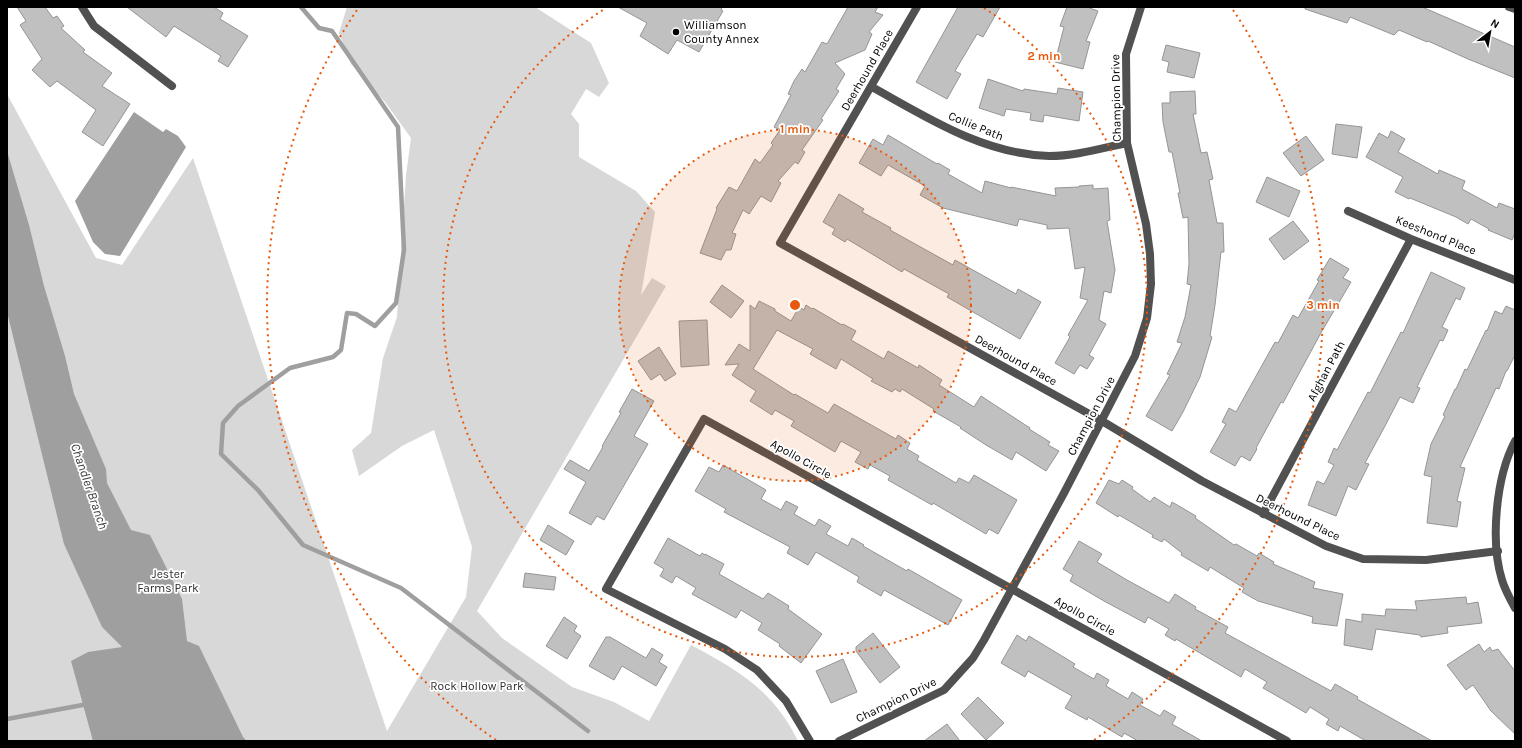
<svg xmlns="http://www.w3.org/2000/svg" width="1522" height="748" viewBox="0 0 1522 748" font-family="Karla,sans-serif">
  <rect width="100%" height="100%" fill="#fff"/>
  <path fill="#d8d8d8" d="M347,7H535L591,43L609,83L599,97L586,89L571,114L579,124V157L636,191L655,212L641,295L652,278L666,286L477,611L502,638L572,687L614,702L649,721L691,645C738,670 774,691 798,741H7V94L96,258L122,265L193,158L387,731L466,597L472,547L434,430L402,446L359,476L352,450L371,433L383,358L397,317L406,175L411,138L385,102L351,64L339,33Z"/>
  <path fill="#9f9f9f" d="M134,112L163,132L166,129L178,136L186,147L120,256L105,254L93,242L75,201Z
    M7,151L29,225L44,286L65,356L74,394L106,469L107,483L131,530L150,535L182,599L187,641L199,646L243,737L247,741H93L71,661L88,652L122,647L102,627L64,544L7,312Z"/>
  <g fill="none" stroke-linecap="round" stroke-linejoin="round">
    <path stroke="#9f9f9f" stroke-width="4.5" d="M301,7L319,28L332,31L398,127L404,250L396,303L375,326L356,314L347,313L341,350L333,357L290,368L238,406L223,423L221,454L258,490L303,545L401,588L588,731
      M7,719L88,704"/>
  </g>
  <path fill="#c0c0c0" stroke="#959595" d="M17,7H45L53,18L57,16L64,26L61,28L85,50L83,52L112,73L102,86L130,104L103,146L82,132L96,110L57,81L50,87L32,70L42,59L20,25L26,21Z
    M127,7H214L223,13L220,19L248,36L228,67L218,61L221,56L174,26L166,37Z
    M618,7H722L721,10L723,11L699,52L677,40L668,54L640,36L647,23Z
    M848,7H878L875,12L883,15L869,32L872,34L865,50L835,63L845,74L836,89L839,91L821,119L823,120L802,150L805,152L798,164L795,162L778,181L781,183L771,202L761,196L749,214L743,210L732,233L736,234L731,250H726L721,260L700,253L717,209L716,208L729,187L737,191L755,159L760,163L773,145L771,143L780,130L774,127L791,95L788,94L794,81L802,69L805,72L822,42L827,44Z
    M958,7H1000L983,37L977,34L955,71L961,74L947,99L916,82Z
    M1067,7H1087L1098,11L1086,41L1090,42L1083,69L1055,62L1064,27L1060,26Z
    M1305,7H1422L1515,47V78L1468,59L1428,41L1427,42L1399,30L1394,35L1350,17L1347,23L1305,9Z
    M1166,45L1200,53L1194,78L1167,72L1169,62L1162,60Z
    M988,79L1023,91L1024,89L1057,94L1058,88L1083,92L1079,121L1044,115L1043,122L1030,120L1031,113L1006,109L1004,116L979,108Z
    M1195,91L1196,114H1193L1201,153L1207,152L1213,179L1209,180L1217,223H1223L1224,252H1221L1215,305L1210,336L1212,337L1200,377L1183,412L1172,431L1146,416L1170,375L1167,374L1182,343L1177,342L1185,317L1191,285L1187,284L1189,264L1188,217L1183,218L1178,193H1180L1172,152H1169L1163,122L1162,103H1170V92Z
    M1336,124L1362,127L1357,158L1332,154Z
    M1391,131L1405,139L1398,152L1438,174L1439,170L1465,181L1462,189L1497,208L1499,203L1515,209V233L1512,240L1488,230L1489,229L1471,219L1468,224L1456,217L1410,198L1409,199L1395,192L1403,177L1366,157L1379,133L1388,138Z
    M888,135L937,164L938,163L950,170L948,174L982,193L985,181L1011,188V187L1056,196L1055,188L1079,187V186L1093,185V189L1108,188L1110,220L1107,221L1115,270L1111,293L1104,291L1099,320L1106,324L1089,355L1094,358L1087,369L1080,365L1074,374L1055,363L1070,337L1068,335L1088,300L1080,298L1085,267L1075,269L1069,228L1047,229V225L1019,219L1017,226L943,208L920,195L925,186L888,165L881,176L859,163L873,139L883,145Z
    M1306,136L1324,160L1301,176L1283,153Z
    M1267,177L1300,191L1289,217L1256,202Z
    M839,194L864,209L862,212L891,228L890,230L953,265L955,260L1016,294L1018,289L1041,302L1020,339L947,297L949,294L904,269L902,272L847,239L845,242L832,234L835,229L823,222Z
    M1293,221L1309,241L1284,260L1269,239Z
    M1330,258L1349,269L1343,278L1351,282L1322,331L1290,390L1283,403L1281,402L1256,448L1257,449L1250,461L1241,456L1235,466L1210,452L1226,424L1222,422L1229,408L1236,412L1275,342L1278,343L1293,315L1298,318L1319,281L1317,280Z
    M1431,272L1465,288L1460,300L1456,298L1442,327L1448,330L1443,341L1440,340L1417,387L1420,388L1413,403L1400,397L1385,426L1365,463L1369,464L1356,490L1348,486L1336,516L1308,505L1317,481L1324,484L1334,465L1328,462L1334,448L1337,450L1368,392L1370,393L1401,332L1403,333Z
    M722,285L744,301L731,318L710,302Z
    M759,301L775,309V311L791,321L799,307L804,310L806,305L812,309L813,308L842,325L843,324L856,331L851,340L884,359L888,351L918,368L919,365L942,380L939,385L974,407L981,396L1030,428L1029,429L1050,442L1048,445L1059,451L1046,471L1016,452L1012,460L986,445L960,428L961,427L933,411L934,409L902,389L900,392L895,389L892,392L871,381L873,379L841,359L836,369L810,354L813,349L777,330L753,369L794,395L795,394L828,413L834,404L896,439L898,435L910,443L907,449L919,456L917,460L956,483L959,478L969,483L974,475L1017,500L998,534L989,529L986,534L933,503L932,505L888,480L890,476L870,465L868,469L855,462L861,452L841,441L835,452L791,426L794,421L775,410L772,415L750,401L756,391L732,375L739,364L725,365L739,344L750,351V305L755,309Z
    M1506,306L1515,310V355L1507,371H1506L1499,389L1496,388L1460,467L1465,468L1457,501L1461,502L1457,527L1427,523L1432,477L1424,475L1431,444L1445,416L1443,415L1455,389H1456L1465,369L1467,370L1486,330L1487,331L1495,311L1502,314Z
    M707,320L709,365L681,367L679,321Z
    M659,347L676,374L665,381L660,374L651,380L638,361Z
    M632,389L654,401L634,436L648,444L604,520L597,516L591,525L569,513L586,482L564,469L570,460L589,471L603,447L602,446L621,413L619,412Z
    M723,465L766,490L761,499L781,510L786,501L798,507L794,514L815,526L819,519L831,526L826,534L848,546L852,538L864,545L863,546L907,571L908,569L962,600L948,625L884,590L881,596L857,582L859,577L816,552L808,565L787,553L790,547L724,512L726,509L695,491L709,467L719,472Z
    M1109,480L1119,484L1122,480L1133,487L1132,489L1150,502L1154,497L1170,507L1172,502L1196,516L1195,518L1234,545L1236,544L1257,556L1259,553L1274,562L1273,564L1315,582L1313,588L1343,594L1337,626L1312,623L1313,617L1258,601L1242,592L1244,588L1210,567L1208,571L1181,555L1182,553L1164,539L1162,542L1152,537L1153,535L1119,515L1118,517L1096,503Z
    M548,525L574,541L566,555L540,540Z
    M668,538L700,556L702,553L705,555V554L724,564L719,574L763,599L768,593L789,606L788,609L822,634L801,663L779,646L780,644L758,630L762,623L741,610L736,618L692,594L696,588L676,576L672,583L660,576L664,569L654,563Z
    M1079,541L1102,554L1097,562L1127,580L1169,603L1175,594L1196,607L1195,609L1228,627L1225,633L1331,691L1335,684L1358,697L1357,699L1432,741H1366L1340,726L1338,731L1326,724L1329,719L1310,707L1306,713L1284,700L1263,688L1267,682L1245,669L1241,677L1176,639L1175,641L1165,635L1169,629L1148,617L1145,623L1104,601L1070,581L1073,575L1063,569Z
    M525,573L556,577L554,590L523,587Z
    M1466,597L1467,604L1478,602L1482,623L1447,627L1448,633L1421,637L1420,635L1376,629L1372,650L1344,645L1346,619L1362,622V614L1385,616L1386,609L1417,610L1415,601Z
    M564,617L577,626L574,631L581,636L567,659L546,646Z
    M873,633L900,667L880,683L856,651V647Z
    M1017,635L1026,641L1029,636L1075,664L1073,667L1094,679L1097,673L1109,680L1106,686L1128,699L1132,692L1143,699L1140,705L1160,716L1164,710L1176,717L1172,724L1202,741H1138L1124,733L1122,737L1088,717L1087,720L1065,708L1072,696L1028,671L1025,677L1001,663Z
    M606,637H610L646,658L652,648L663,655L659,662L667,667L656,686L622,666L614,680L589,666Z
    M1479,644L1484,652L1490,647L1492,651L1498,649L1515,671V734L1491,711L1473,685L1466,690L1447,665Z
    M843,659L857,692L831,703L816,671Z
    M978,697L1004,723L986,740L961,714Z
    M947,724L960,741H924Z"/>
  <g fill="none" stroke-linecap="round" stroke-linejoin="round">
    <path stroke="#515151" stroke-width="8" d="M82,7L94,26L172,86
      M917,7L780,243L1102,421L1202,481L1326,546L1363,559L1426,560L1498,551
      M1509,7L1515,9
      M872,87C928,118 983,154 1049,156C1076,156 1102,148 1127,143
      M1348,211L1411,239L1515,280
      M1515,441C1496,477 1490,541 1502,580C1505,590 1510,599 1515,608
      M1263,514L1411,239
      M810,741L786,701L757,670L725,649L606,589L704,419L1287,741
      M839,741L944,690L973,658L984,640L1064,493L1135,356L1147,318L1151,284L1150,254L1146,224L1127,143L1126,54L1141,7"/>
  </g>
  <circle cx="795" cy="305" r="176" fill="#e8590c" fill-opacity=".12"/>
  <g fill="none" stroke="#e8590c" stroke-width="2" stroke-dasharray="2 4">
    <circle cx="795" cy="305" r="176"/>
    <path d="M984 8A352 352 0 1 1 606 8"/>
    <path d="M496 740A528 528 0 0 1 357 10M1233 10A528 528 0 0 1 1094 740"/>
  </g>
  <circle fill="#000" stroke="#fff" stroke-width="1.5" cx="676" cy="32" r="4"/>
  <g text-anchor="middle" stroke-width="3.5" stroke-linejoin="round" paint-order="stroke">
    <g font-size="12" fill="#000" stroke="#fff" text-anchor="start">
      <text x="684" y="29">Williamson<tspan x="684" dy="14">County Annex</tspan></text>
    </g>
    <g font-size="12" fill="#000" stroke="#fff">
      <text transform="translate(867 70) rotate(-60)" y="4">Deerhound Place</text>
      <text transform="translate(1116 98) rotate(-91)" y="4">Champion Drive</text>
      <text transform="translate(976 126) rotate(22)" y="4">Collie Path</text>
      <text transform="translate(1436 235) rotate(22)" y="4">Keeshond Place</text>
      <text transform="translate(1016 360) rotate(29)" y="4">Deerhound Place</text>
      <text transform="translate(1326 371) rotate(-62)" y="4">Afghan Path</text>
      <text transform="translate(1091 416) rotate(-62)" y="4">Champion Drive</text>
      <text transform="translate(801 459) rotate(29)" y="4">Apollo Circle</text>
      <text transform="translate(1298 517) rotate(26)" y="4">Deerhound Place</text>
      <text transform="translate(1085 616) rotate(29)" y="4">Apollo Circle</text>
      <text transform="translate(896 700) rotate(-26)" y="4">Champion Drive</text>
    </g>
    <g font-size="12" fill="#2f2f2f" stroke="#fff">
      <text x="168" y="578">Jester<tspan x="168" dy="14">Farms Park</tspan></text>
      <text x="477" y="690">Rock Hollow Park</text>
    </g>
    <g font-size="13" font-style="italic" fill="#404040" stroke="#fff">
      <text transform="translate(90 486) rotate(71)" y="5">Chandler Branch</text>
    </g>
  </g>
  <circle cx="795" cy="305" r="6" fill="#e8590c" stroke="#fff" stroke-width="2"/>
  <g font-size="12" text-anchor="middle" font-weight="bold" fill="#e8590c" stroke="#fff" stroke-width="3.5" stroke-linejoin="round" paint-order="stroke">
    <text x="1044" y="60">2 min</text>
    <text x="795" y="133">1 min</text>
    <text x="1323" y="309">3 min</text>
  </g>
  <rect width="1522" height="748" fill="none" stroke="#000000" stroke-width="16"/>
  <g transform="translate(1490 32) rotate(31)" stroke="#ffffff" stroke-width="3" paint-order="stroke">
  <path d="M0-3L7 15L0 10L-7 15Z" fill="#000000"/>
  <text y="-6" font-size="11" font-weight="bold" text-anchor="middle" fill="#000000">N</text>
  </g>
</svg>
